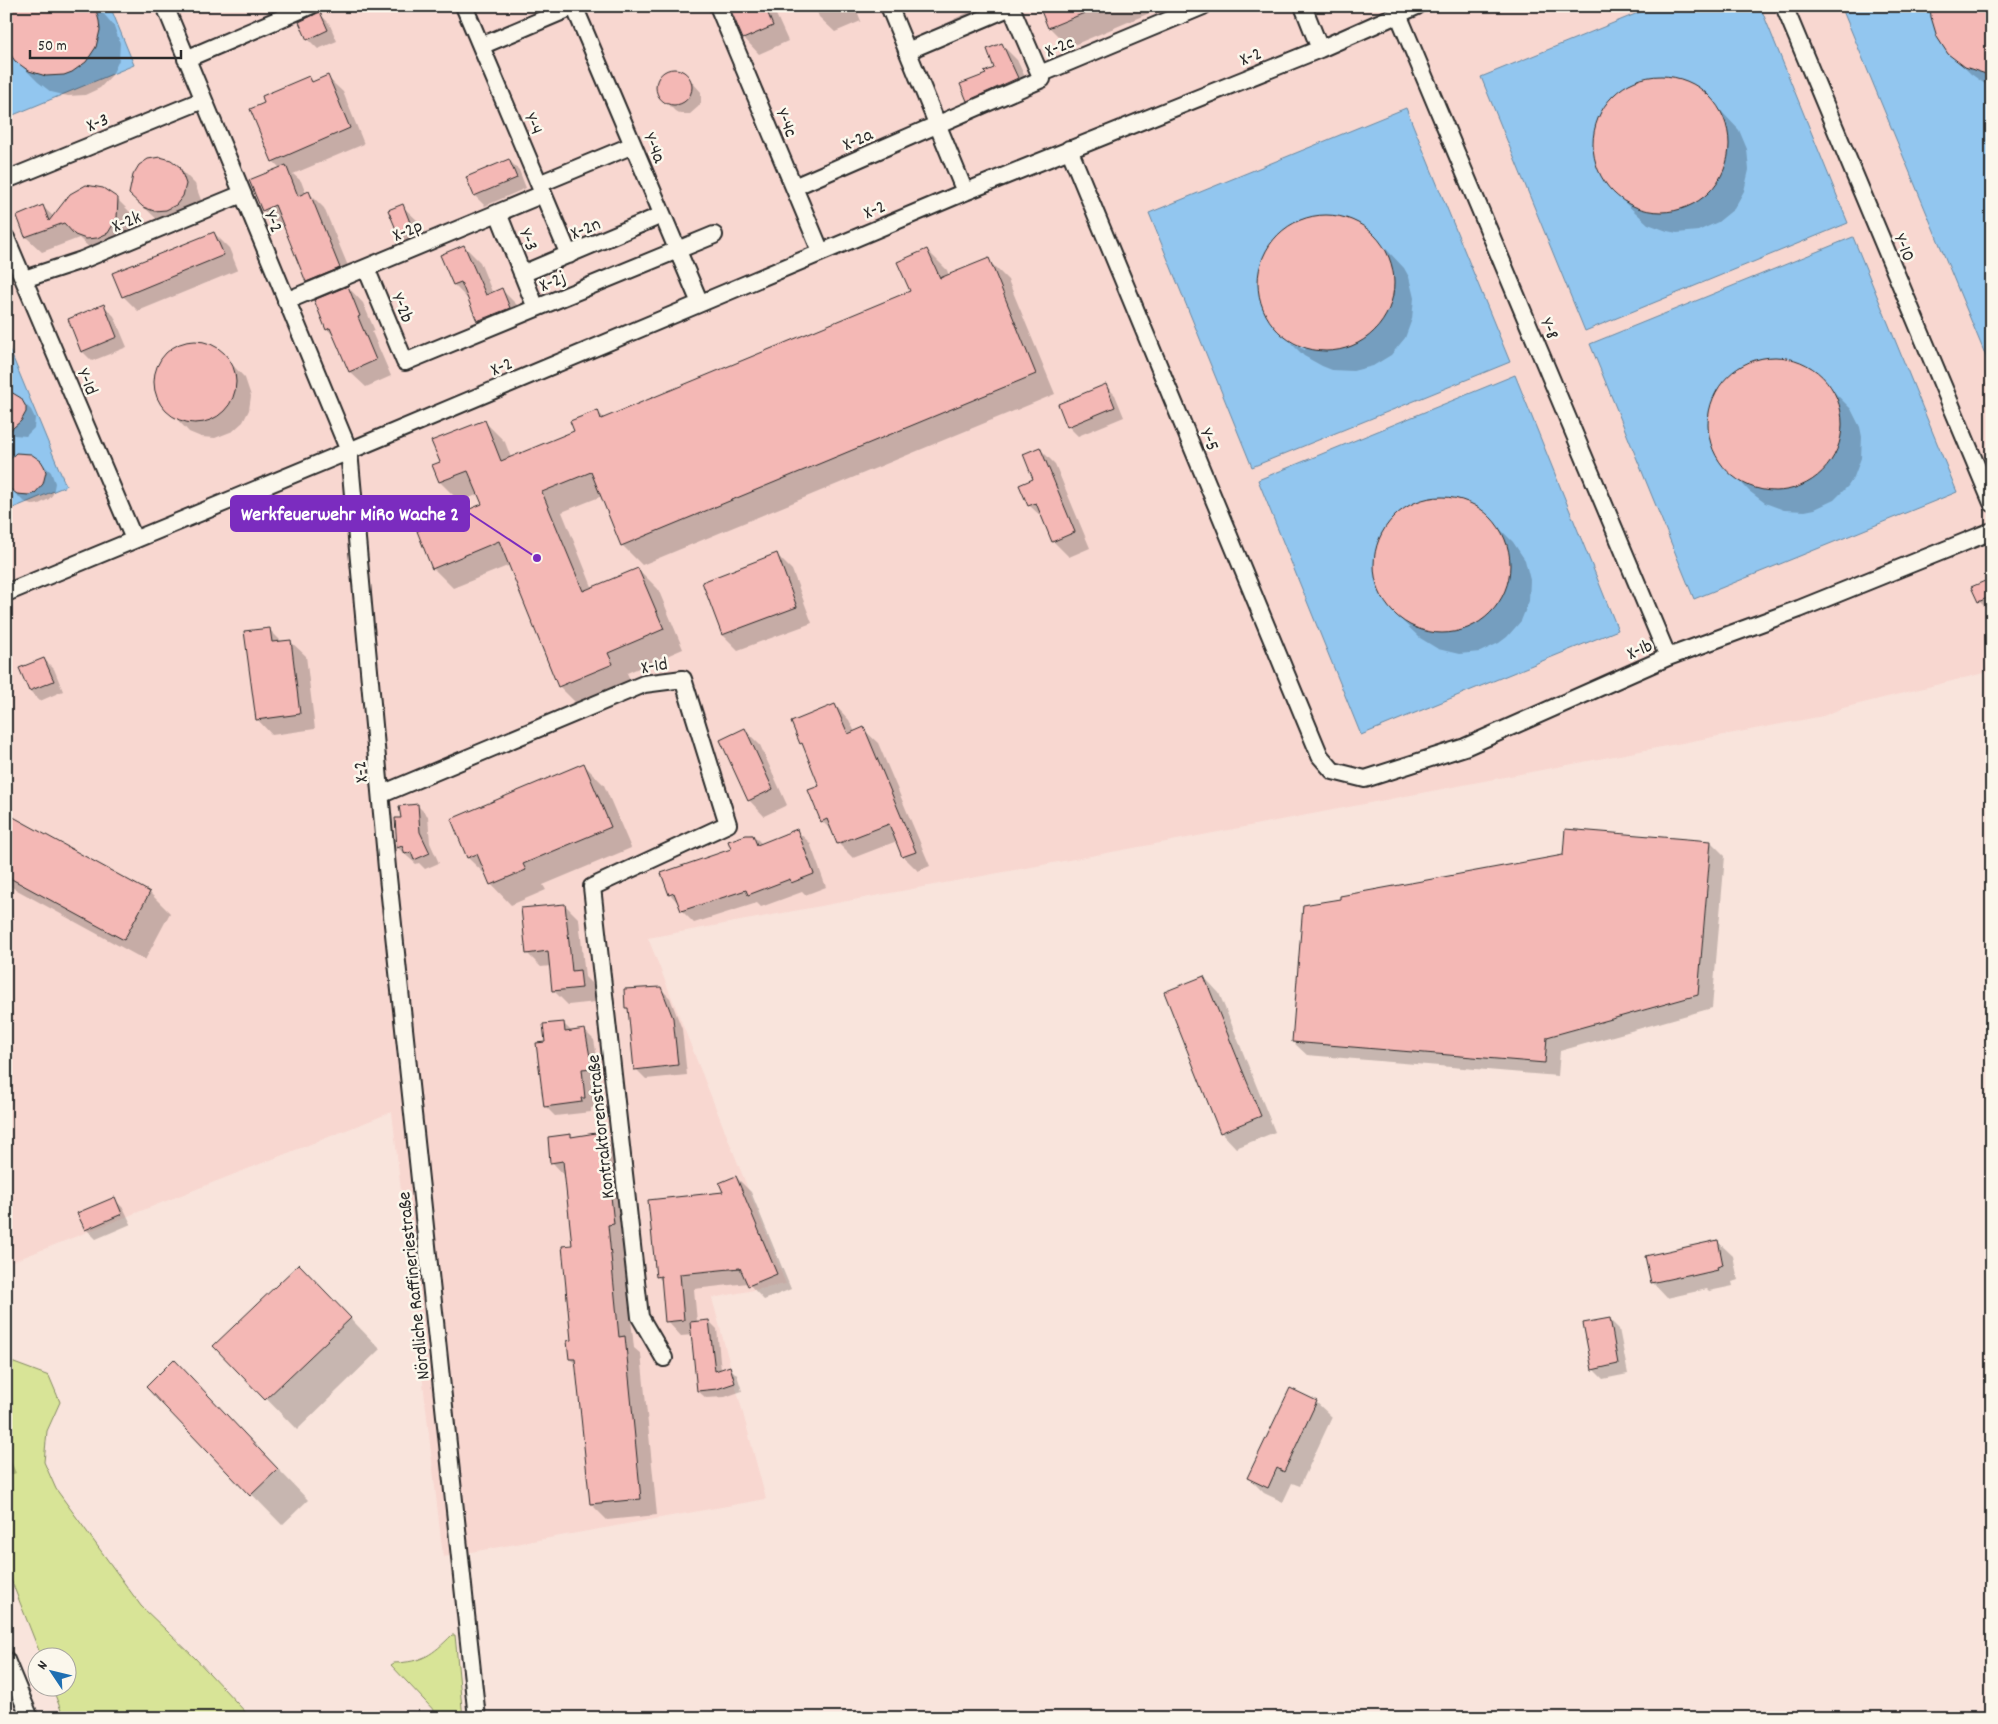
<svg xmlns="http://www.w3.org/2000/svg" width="1998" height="1724" viewBox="0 0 1998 1724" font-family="Dekko,sans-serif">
  <rect width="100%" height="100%" fill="#f9e4dc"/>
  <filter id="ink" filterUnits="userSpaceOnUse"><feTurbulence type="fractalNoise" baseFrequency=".02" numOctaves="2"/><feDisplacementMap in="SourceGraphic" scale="10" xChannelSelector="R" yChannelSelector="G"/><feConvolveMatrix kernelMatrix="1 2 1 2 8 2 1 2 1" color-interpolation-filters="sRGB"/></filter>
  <g filter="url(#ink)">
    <path fill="#f8d7d0" d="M6,6H1992V671L1843,708L1823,716L1182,839L648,938L786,1284L712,1298L766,1499L443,1557L392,1112L6,1264Z"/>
    <path fill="#d8e497" stroke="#828861" d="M6,1360L49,1376L60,1402L47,1431L44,1462L56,1489L141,1606L195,1658L251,1718H64L52,1687L68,1686V1656H41L6,1567Z
      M452,1635H455L463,1718H441L391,1665L394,1663C423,1662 432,1655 452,1635Z"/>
    <path fill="#92c6ef" stroke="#6988a1" d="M6,6H110L134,65L6,118Z
      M1655,6H1760L1848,223L1585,331L1481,77Z
      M1841,6H1992V371Z
      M1406,108L1510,362L1252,467L1149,213Z
      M1853,237L1957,492L1694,599L1590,344Z
      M6,341L66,486L6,511Z
      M1515,375L1618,630L1361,735L1258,480Z"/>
    <path fill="#0003" d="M9,6H97L114,26L120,43L119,60L112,75L100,88L85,95L68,96L51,92L38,82L16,60Z
      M278,6H290L281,10Z
      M731,6H771L774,10L788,41L759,54L744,38Z
      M815,6H855L861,21L835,32L819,17Z
      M1040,6H1166L1069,47L1049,27Z
      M1210,6H1228L1215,12Z
      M1992,6V89L1971,74L1949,53Z
      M978,8L994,25L970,35L954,19Z
      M319,13L329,23L337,41L318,49L308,39Z
      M1002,45L1017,60L1033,94L983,115L968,100L987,75L996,68Z
      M674,70L684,73L701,92V103L698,107L690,114H680L675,111L661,97L657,87L660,77L669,71Z
      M309,77L314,83L327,77L343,92L364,144L293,174L301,181L306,194L309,193L324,208L355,283L347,286L363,303L375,331L372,332L391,376L366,387L350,372L335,337L327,329L324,297L307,281L284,223L278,225L263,210L280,168L273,161L266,103Z
      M1655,77L1676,79L1685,82L1704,93L1739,130L1747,149L1749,170L1744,191L1734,209L1718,222L1698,231L1677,233L1667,231L1648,224L1610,189L1604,180L1595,161L1594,151L1595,130L1603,110L1609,101L1625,88L1644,79Z
      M509,160L519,170L526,188L485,206L475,196Z
      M179,168L195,184L201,200L198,211L160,222L130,194Z
      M86,186L117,199L133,215L132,234L92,250L79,238L42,252L26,237L18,216L43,207L54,217L76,191Z
      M402,206L418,221L427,244L414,249L399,233Z
      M1320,216L1341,217L1351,220L1369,231L1404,268L1409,277L1414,298L1412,319L1405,338L1391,355L1373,366L1353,371L1332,370L1322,366L1304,356L1290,342L1305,350L1306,348L1287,337V339L1283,334L1269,319L1261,299L1259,278L1260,268L1268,248L1282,232L1290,226L1299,221Z
      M214,233L229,248L238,270L138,311L123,296Z
      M464,246L480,262L493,294L502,290L517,305L525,323L493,336L478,321L469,300L454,285L442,256Z
      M927,250L947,270L949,276L988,260L1008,280L1055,394L642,565L622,545L602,496L562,512L593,589L638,569L658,589L683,649L627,673L632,684L579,706L559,686L510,565L453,588L433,568L483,505L479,494L460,502L440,482L434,465L441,462L485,422L505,442L511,458L575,432L597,411L605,419L911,292Z
      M104,306L114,316L127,347L92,361L82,351Z
      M188,344H201L220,352L245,378L251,396L249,410L243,422L233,431L215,438L201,437L189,432L160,401L156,388V374L165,357L175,348Z
      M1777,359L1787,360L1807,367L1815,373L1851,409L1860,427L1862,437L1861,458L1854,477L1848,486L1834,500L1815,509L1805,511L1784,510L1765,503L1749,491L1721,461L1715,450L1710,433L1711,412L1718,393L1724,384L1739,370L1757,361Z
      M6,370L9,378L6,389Z
      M1105,385L1115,395L1124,417L1078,436L1068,426Z
      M20,399L31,410L35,418L34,428L26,436L14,435L6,430Z
      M1040,449L1055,464L1090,548L1069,557L1053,541L1045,520L1029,505Z
      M40,462L51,472L55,483L53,494L49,499L39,504L34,505L23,501L6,484Z
      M1446,498L1467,503L1485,514L1513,542L1525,560L1530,580L1529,601L1521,621L1507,637L1499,643L1480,652L1459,654L1438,649L1420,638L1391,610L1380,592L1375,575L1376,550L1384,531L1398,515L1415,503L1425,500Z
      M777,555L792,570L812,623L738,650L723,635Z
      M1992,579V614L1979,601Z
      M269,629L282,642L290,641L306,656L315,729L272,735L257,719Z
      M44,659L54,669L63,691L40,701L30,691L21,669Z
      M835,705L849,720L855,732L863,729L878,743L930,866L918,871L903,856L897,841L853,858L839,844L834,833L822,821L821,786L805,747L801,743Z
      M745,730L760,745L787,805L764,816L749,800Z
      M583,764L604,785L631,848L543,885L546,890L511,905L491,884L487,876L468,858L452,820Z
      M418,806L428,816L430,843L439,863L425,869L419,863L416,864L408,857L398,848L402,819Z
      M6,814L150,893L170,913L145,960L6,884Z
      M797,831L810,843L826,887L805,895L802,892L761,907L757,903L694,923L682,911L679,904L670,894L733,850L730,842L752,834L762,844Z
      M1711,842L1725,856L1712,1008L1560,1051L1558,1076L1307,1055L1293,1042Z
      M565,905L579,919L585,977L594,986L596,1002L568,1005L554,991L551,966L541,967L527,953Z
      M1204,977L1219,993L1275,1132L1236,1148L1221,1132Z
      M660,988L670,998L682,1029L687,1075L646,1079L636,1069L630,1011L626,1007Z
      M563,1023L572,1032L584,1030L594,1040L601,1078L591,1079L594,1107L591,1108V1112L555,1116L545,1106L546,1043Z
      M601,1133L618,1150L623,1241L634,1348L641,1354L657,1515L607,1520L591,1504L577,1365L570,1359L573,1341V1246L565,1176L552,1162L571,1136L573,1138Z
      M736,1177L751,1192L791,1289L764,1300L748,1283L694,1289L697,1322L709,1321L717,1329L721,1370L730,1368L737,1375L742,1391L725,1397L706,1398L698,1391L693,1335L681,1336L667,1321L663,1282L657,1276Z
      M114,1199L124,1209L131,1224L96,1239L86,1229Z
      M1717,1241L1733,1256L1738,1280L1732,1282L1733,1286L1709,1291L1707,1289L1667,1298L1652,1282Z
      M329,1296L380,1349L297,1430L215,1346Z
      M1609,1319L1619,1329L1628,1374L1603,1379L1593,1369Z
      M147,1387L204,1392L308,1500L282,1525Z
      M1316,1402L1332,1417L1300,1486L1292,1483L1283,1502L1264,1493L1249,1478Z
      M6,1450L16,1473L6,1477Z"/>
    <path fill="#f4b8b5" stroke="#2b2b2b" d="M6,6H95L99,21L100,30L96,47L86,62L72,72L64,75L46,76L29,71L15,61L6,48Z
      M729,6H765L773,26L743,39Z
      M1039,6H1099V7L1048,28Z
      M1930,6H1992V76L1965,67L1948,54L1937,37L1931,17Z
      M320,12L328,30L307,40L299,22Z
      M1002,43L1018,78L967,101L960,84L986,74L984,72L994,68L987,49Z
      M656 87a18 18 0 1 1 36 0a18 18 0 1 1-36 0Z
      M328,75L350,128L272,162L250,109L264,103L262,96L309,76L312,82Z
      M1593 144a68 68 0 1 1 136 0a68 68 0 1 1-136 0Z
      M160,157L171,160L180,167L186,184L183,196L176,205L166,210L154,211L143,207L129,194L133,175L139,165L148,159Z
      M509,159L517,178L474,196L466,177Z
      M286,165L298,196L309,191L340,268L306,282L275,205L262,211L249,180Z
      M86,185L103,188L118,198L117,218L108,233L97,238L86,239L75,235L64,223L25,237L17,216L43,205L49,221L70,194Z
      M403,204L412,228L398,234L388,210Z
      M1258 283a68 68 0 1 1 136 0a68 68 0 1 1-136 0Z
      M214,232L224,255L122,297L112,273Z
      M464,245L486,295L502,288L510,308L477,321L461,282L453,285L440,255Z
      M927,249L940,278L989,258L1036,374L621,546L591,472L542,492L583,591L638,568L664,629L608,653L613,664L558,687L499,541L432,569L417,531L482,504L468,471L439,482L432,465L440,462L431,441L485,420L501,461L574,431L570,421L598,410L601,419L910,291L897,262Z
      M348,286L360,316L358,317L376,360L349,372L330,328L326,330L314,300Z
      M104,304L117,337L81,352L68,319Z
      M154 382a41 41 0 1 1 82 0a41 41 0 1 1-82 0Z
      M1708 424a67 67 0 1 1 134 0a67 67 0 1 1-134 0Z
      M1106,384L1115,407L1067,427L1058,404Z
      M6,389L21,398L26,407V412L21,421L6,434Z
      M1040,447L1075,532L1052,542L1036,503L1028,506L1019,485L1033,479L1023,454Z
      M16,453L31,454L41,461L44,466L46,472L43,484L35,493L29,495L17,494L6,486V462Z
      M1374 565a68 68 0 1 1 136 0a68 68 0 1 1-136 0Z
      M777,553L797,607L722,635L702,582Z
      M1992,578V596L1978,602L1971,587Z
      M270,628L272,642L291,640L300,714L256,720L244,631Z
      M44,658L54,681L29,691L19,668Z
      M835,704L848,734L864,727L916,852L902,857L889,824L837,844L827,819L821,822L808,790L819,786L802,743L800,744L791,722Z
      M745,728L773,789L748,801L720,740Z
      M584,763L611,827L523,864L526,870L490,885L477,854L467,858L451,819Z
      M418,804L420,832L430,853L414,860L411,852L405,854L402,846L397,848L395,818H401L399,806Z
      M6,813L150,892L124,940L6,876Z
      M797,829L814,874L791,883L790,879L748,895L746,890L681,911L674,893L669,895L661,873L731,849L728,841L746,835H753L757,845Z
      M1565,829L1711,841L1698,995L1547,1037L1545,1063L1292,1042L1303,905L1340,899V896L1563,855Z
      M565,904L572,971L580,970L582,988L552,991L548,951L526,954L521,908Z
      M1204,976L1261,1116L1220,1133L1164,992Z
      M661,987L673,1018L678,1065L634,1070L628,1008H625L624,989Z
      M564,1022L565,1032L585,1029L592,1068L582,1069L585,1098H581L582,1102L544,1107L536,1043L545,1042L543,1024Z
      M602,1132L605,1159H607L614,1224L608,1225L619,1337L625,1336L641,1499L590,1504L575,1359H569L567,1341L571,1340L562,1246L572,1245L563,1161L550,1163L548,1137L571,1134V1137Z
      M736,1176L777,1274L748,1286L740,1268L680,1274L684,1320L665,1322L661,1276L656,1277L648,1200L723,1192L719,1183Z
      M115,1197L122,1214L85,1230L77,1213Z
      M1718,1240L1723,1265L1717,1267L1718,1270L1692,1276V1274L1651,1283L1645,1256Z
      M299,1264L351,1318L265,1400L213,1346Z
      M1610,1318L1618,1364L1592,1370L1583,1323Z
      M709,1320L715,1371L730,1366L735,1383L717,1389L697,1391L690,1322Z
      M174,1359L278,1469L250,1496L146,1387Z
      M1290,1388L1317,1401L1284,1472L1277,1468L1268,1488L1247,1478Z"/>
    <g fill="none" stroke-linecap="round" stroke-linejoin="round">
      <defs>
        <path id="street" d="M165,6L349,451L965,192L1320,49L1417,6
          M464,6L569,255
          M574,6L700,303
          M718,6L821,252
          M889,6L965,192
          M1303,6L1320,49
          M1784,6L1992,503
          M1398,14L1668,657
          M481,46L575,6
          M186,59L310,6
          M1040,74L1203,6
          M1069,149L1320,756L1333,771L1365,779L1465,747L1668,657L1799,609L1992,531
          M6,180L203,100
          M539,184L633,145
          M794,187L1042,79L1011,7L907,51
          M498,213L536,308
          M6,238L134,539
          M366,268L405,362L714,235
          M522,274L662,215
          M24,279L82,260L242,194
          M286,301L543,194
          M6,593L349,451L387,868L477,1718
          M382,794L644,684L683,679L728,824L592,887L640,1317L664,1358
          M6,1660L30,1718"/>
      </defs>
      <use href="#street" stroke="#2b2b2b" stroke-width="20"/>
      <use href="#street" stroke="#fbf7ec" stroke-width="16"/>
    </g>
  </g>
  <g text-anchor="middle" stroke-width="5" stroke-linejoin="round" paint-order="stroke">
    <g font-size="19" fill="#2b2b2b" stroke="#fbf7ec">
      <text transform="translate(1059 45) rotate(-22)" y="7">X-2c</text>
      <text transform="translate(1250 55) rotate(-22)" y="7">X-2</text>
      <text transform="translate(97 121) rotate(-22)" y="7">X-3</text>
      <text transform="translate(788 122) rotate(67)" y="7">Y-4c</text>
      <text transform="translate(535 123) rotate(67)" y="7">Y-4</text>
      <text transform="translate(857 138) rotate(-24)" y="7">X-2a</text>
      <text transform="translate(656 147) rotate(67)" y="7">Y-4a</text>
      <text transform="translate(874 208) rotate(-23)" y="7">X-2</text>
      <text transform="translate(126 220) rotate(-22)" y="7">X-2k</text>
      <text transform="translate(275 221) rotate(68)" y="7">Y-2</text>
      <text transform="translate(585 227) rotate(-23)" y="7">X-2n</text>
      <text transform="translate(407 229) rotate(-23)" y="7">X-2p</text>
      <text transform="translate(530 239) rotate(68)" y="7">Y-3</text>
      <text transform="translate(1906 247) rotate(67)" y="7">Y-10</text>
      <text transform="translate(552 280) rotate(-23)" y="7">X-2j</text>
      <text transform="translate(404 307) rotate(67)" y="7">Y-2b</text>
      <text transform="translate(1551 328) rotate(67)" y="7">Y-8</text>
      <text transform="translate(501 365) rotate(-23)" y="7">X-2</text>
      <text transform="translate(89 381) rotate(67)" y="7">Y-1d</text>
      <text transform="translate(1211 439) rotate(68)" y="7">Y-5</text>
      <text transform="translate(1639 648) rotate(-24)" y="7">X-1b</text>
      <text transform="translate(654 664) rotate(-10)" y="7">X-1d</text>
      <text transform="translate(359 772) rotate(-96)" y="7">X-2</text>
      <text transform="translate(599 1127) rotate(-96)" y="7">Kontraktorenstraße</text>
      <text transform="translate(412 1286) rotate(-96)" y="7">Nördliche Raffineriestraße</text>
    </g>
  </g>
  <path fill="none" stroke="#7b2cbf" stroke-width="2" d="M537 558L469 513"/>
  <circle fill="#7b2cbf" stroke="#fbf7ec" stroke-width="2" cx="537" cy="558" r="5"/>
  <rect fill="#7b2cbf" stroke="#7b2cbf" stroke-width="2" x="231" y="496" width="238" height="35" rx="5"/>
  <g font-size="20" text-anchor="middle" font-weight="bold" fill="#fff">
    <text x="350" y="520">Werkfeuerwehr MiRo Wache 2</text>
  </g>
  <rect width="1998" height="1724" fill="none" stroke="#fbf7ec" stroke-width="25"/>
  <rect x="12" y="12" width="1973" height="1699" fill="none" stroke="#2b2b2b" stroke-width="2" filter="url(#ink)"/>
  <g transform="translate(52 1672) rotate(305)"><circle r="24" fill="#fbf7ec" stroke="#a8a59f"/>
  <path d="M0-4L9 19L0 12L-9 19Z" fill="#1f6fb2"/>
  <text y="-8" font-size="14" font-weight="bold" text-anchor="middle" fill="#2b2b2b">N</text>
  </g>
  <path d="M30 50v8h151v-8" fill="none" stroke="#2b2b2b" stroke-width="2.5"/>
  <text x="38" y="50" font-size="15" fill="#2b2b2b" stroke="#fbf7ec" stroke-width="4" paint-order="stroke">50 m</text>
</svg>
